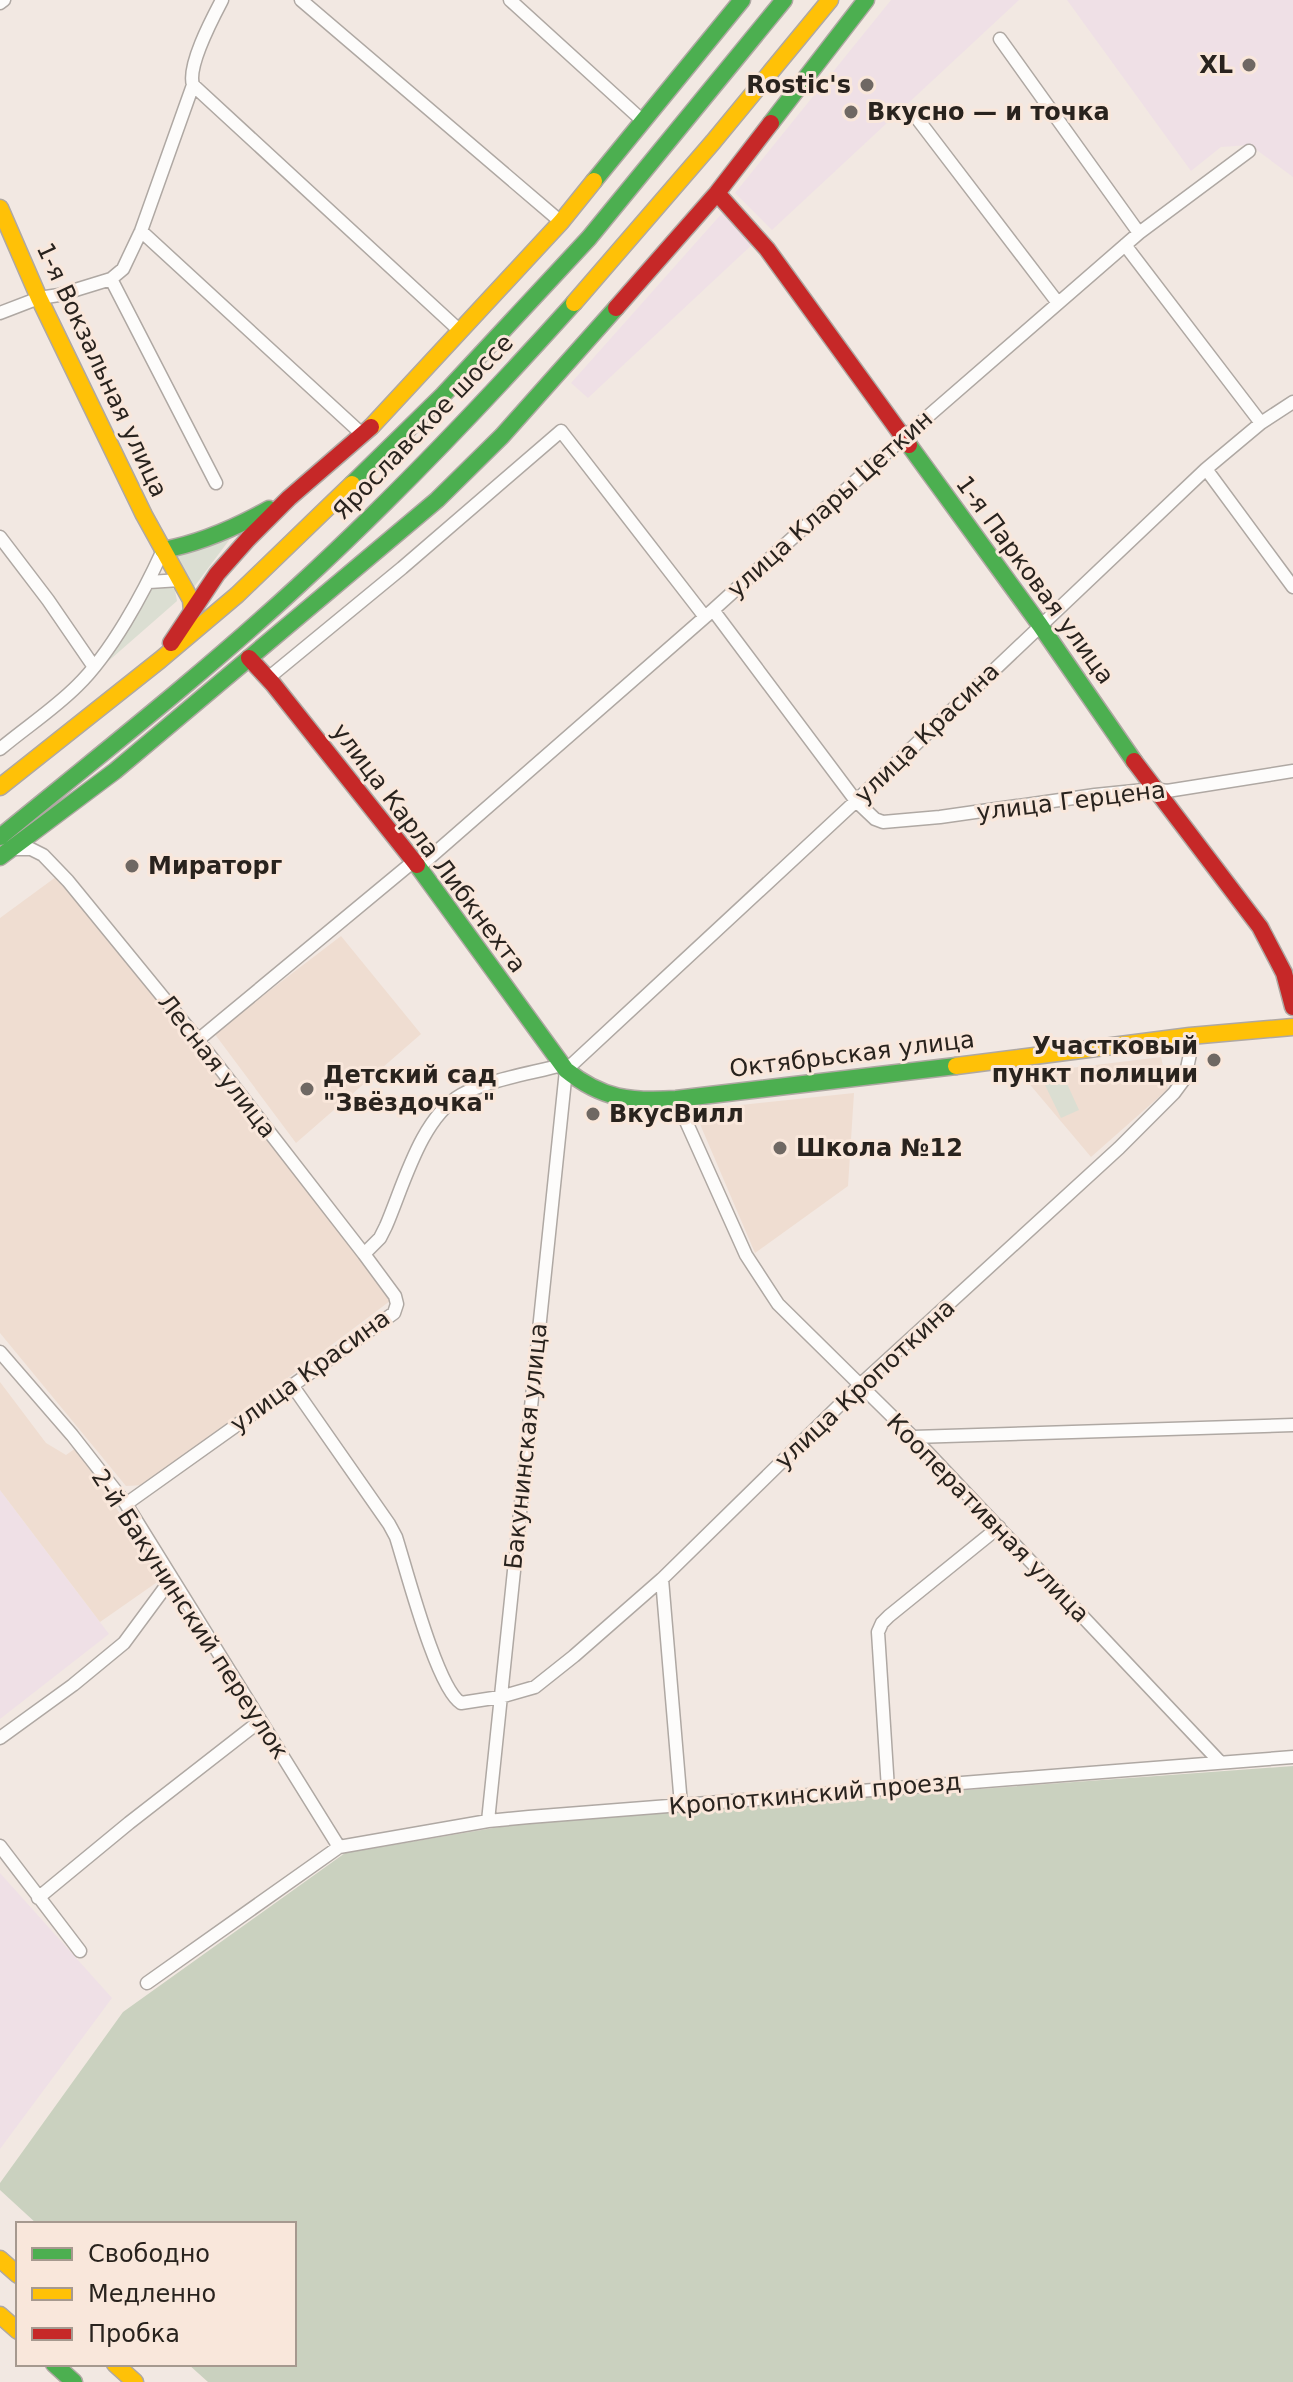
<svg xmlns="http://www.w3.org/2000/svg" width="1293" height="2382" viewBox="0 0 1293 2382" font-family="'DejaVu Sans',sans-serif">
  <rect width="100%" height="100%" fill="#f2e8e2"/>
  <path fill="#efe0e6" d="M891,0H1019L772,230L735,193Z
    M1067,0H1293V177L1250,145L1221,147L1191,171Z
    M724,211L756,241L588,398L571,383Z
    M0,1490L109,1634L0,1719Z
    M0,1873L112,1998L0,2149Z"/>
  <path fill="#efddd1" d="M60,874L349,1245L390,1301L145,1485L126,1486L0,1333V918Z
    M341,936L421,1034L296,1143L214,1033Z
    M1161,1057L1168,1089L1091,1157L1021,1074Z
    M854,1093L848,1186L755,1253L694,1110Z
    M0,1382L46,1443L66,1455L76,1448L163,1578L100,1622L0,1490Z"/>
  <path fill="#dbded2" d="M243,526L230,539L191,591L175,557L178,552Z
    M167,583L175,590L177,601L97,671L152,587Z
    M1063,1075L1079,1110L1061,1118L1044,1083Z"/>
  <path fill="#cad1bf" d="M1293,1766V2382H208L188,2364H294V2224H37L0,2190V2183L123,2012L345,1853L530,1822Z"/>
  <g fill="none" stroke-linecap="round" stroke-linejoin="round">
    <defs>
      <path id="street" d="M301,0L561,222
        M510,0L644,122
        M0,3L4,0
        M1000,39L1139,233
        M193,85L460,331
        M916,117L1058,303
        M141,231L363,435
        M1125,245L1261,423
        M111,279L216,483
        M0,313L39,298L59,295L111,279L123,269L141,231L193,85C187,66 212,19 222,0
        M1206,469L1293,587
        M0,537L48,600L94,667
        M149,582L180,580
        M713,610L856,801L875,819L883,822L940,817L1095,795L1154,789L1167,791L1293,771
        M267,679L402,568L561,431L705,617
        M0,749C25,728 54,709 77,686C111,653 143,594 163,550
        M12,849H31L43,855L68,881L198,1040L364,1254
        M419,867L713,610L903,438L1139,233L1249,151
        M198,1040L414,861
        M676,1099L746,1255L778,1304L913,1437L1220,1762
        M0,1352L72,1435L126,1504L339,1847
        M292,1385L389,1524L396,1537C406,1568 437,1689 461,1703L500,1697L535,1687L574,1656L662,1579L860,1385L1119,1148L1174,1093L1185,1078L1190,1054V1036
        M913,1437L1293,1425
        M126,1504L394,1313L397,1304L395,1296L364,1254L380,1238L386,1226C404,1184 421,1118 461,1095C487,1080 533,1073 562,1065
        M662,1579L681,1805
        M0,1738L73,1685L124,1643L172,1578
        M888,1789L878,1632L882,1623L889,1616L999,1527
        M488,1821L566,1070L856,801L1206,469L1261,423L1293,402
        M0,1846L80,1951
        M38,1898L129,1823L260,1721
        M147,1983L339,1847L488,1821L529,1817L1293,1757"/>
      <path id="fast" d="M771,123L866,0
        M594,181L742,0
        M909,445L1040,625L1134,761
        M352,484L443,395L589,238L784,0
        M163,550C201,543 235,528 269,509
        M0,837C100,755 203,674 298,586C395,497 486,401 574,303
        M0,857L115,771L437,500L502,436L616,308
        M417,865L566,1070C602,1099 631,1102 676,1099L956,1066
        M54,2364L74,2382"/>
      <path id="slow" d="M0,208L39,298L144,515L191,600L192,611
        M574,303L713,142L830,0
        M371,427L561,222L594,181
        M0,787L160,660L237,595L352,484
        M956,1066L1190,1036L1293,1027
        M0,2259L18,2275
        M0,2315L18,2331
        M115,2364L135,2382"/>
      <path id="jam" d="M717,193L767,249L909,445
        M616,308L717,193L771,123
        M171,643L217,574L248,539L289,498L371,427
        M249,658L273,684L417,865
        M1134,761L1260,927L1284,973L1293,1007"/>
    </defs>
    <use href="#street" stroke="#afa8a3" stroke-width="15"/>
    <use href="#fast" stroke="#afa8a3" stroke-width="19"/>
    <use href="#slow" stroke="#afa8a3" stroke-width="19"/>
    <use href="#jam" stroke="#afa8a3" stroke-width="19"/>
    <use href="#street" stroke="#fdfcfb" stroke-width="12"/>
    <use href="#fast" stroke="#4caf50" stroke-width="16"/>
    <use href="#slow" stroke="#ffc107" stroke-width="16"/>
    <use href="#jam" stroke="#c62828" stroke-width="16"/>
  </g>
  <g fill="#6f6863" stroke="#f9e7db" stroke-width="3">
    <circle cx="1249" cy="65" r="8"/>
    <circle cx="867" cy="85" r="8"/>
    <circle cx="851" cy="112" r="8"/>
    <circle cx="132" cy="866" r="8"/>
    <circle cx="1214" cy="1060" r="8"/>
    <circle cx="307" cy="1089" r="8"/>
    <circle cx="593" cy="1114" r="8"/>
    <circle cx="780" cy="1148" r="8"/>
  </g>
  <g text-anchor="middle" stroke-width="6" stroke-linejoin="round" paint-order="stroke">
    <g font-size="24" font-weight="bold" fill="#29231e" stroke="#f9e7db" text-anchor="start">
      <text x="1233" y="73" text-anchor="end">XL</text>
      <text x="851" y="93" text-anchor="end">Rostic's</text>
      <text x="867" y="120">Вкусно — и точка</text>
      <text x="148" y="874">Мираторг</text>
      <text x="1198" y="1054" text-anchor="end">Участковый<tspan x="1198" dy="28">пункт полиции</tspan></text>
      <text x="323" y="1083">Детский сад<tspan x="323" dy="28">"Звёздочка"</tspan></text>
      <text x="609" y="1122">ВкусВилл</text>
      <text x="796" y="1156">Школа №12</text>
    </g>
    <g font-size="24" fill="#29231e" stroke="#f9e7db">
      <text transform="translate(102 370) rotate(65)" y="8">1-я Вокзальная улица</text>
      <text transform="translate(423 427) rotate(-46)" y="8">Ярославское шоссе</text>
      <text transform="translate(830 504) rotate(-42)" y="8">улица Клары Цеткин</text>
      <text transform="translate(1035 580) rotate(54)" y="8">1-я Парковая улица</text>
      <text transform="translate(927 733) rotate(-44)" y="8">улица Красина</text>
      <text transform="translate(1071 801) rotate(-7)" y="8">улица Герцена</text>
      <text transform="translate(429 848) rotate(53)" y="8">улица Карла Либкнехта</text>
      <text transform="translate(852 1054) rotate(-7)" y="8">Октябрьская улица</text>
      <text transform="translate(217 1066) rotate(52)" y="8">Лесная улица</text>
      <text transform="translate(310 1371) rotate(-36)" y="8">улица Красина</text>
      <text transform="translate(865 1384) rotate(-43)" y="8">улица Кропоткина</text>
      <text transform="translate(526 1446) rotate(-84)" y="8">Бакунинская улица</text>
      <text transform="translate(988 1518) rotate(46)" y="8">Кооперативная улица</text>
      <text transform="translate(190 1614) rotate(57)" y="8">2-й Бакунинский переулок</text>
      <text transform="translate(815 1794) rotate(-5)" y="8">Кропоткинский проезд</text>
    </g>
  </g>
  <rect x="16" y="2222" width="280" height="144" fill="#f9e7db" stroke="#a6998f" stroke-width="2"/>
  <rect x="32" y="2248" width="40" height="12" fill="#4caf50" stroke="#a6998f" stroke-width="2"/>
  <text x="88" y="2262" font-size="24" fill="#29231e">Свободно</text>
  <rect x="32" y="2288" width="40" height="12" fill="#ffc107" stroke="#a6998f" stroke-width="2"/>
  <text x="88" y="2302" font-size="24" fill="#29231e">Медленно</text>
  <rect x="32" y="2328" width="40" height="12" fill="#c62828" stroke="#a6998f" stroke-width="2"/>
  <text x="88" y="2342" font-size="24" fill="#29231e">Пробка</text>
</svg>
